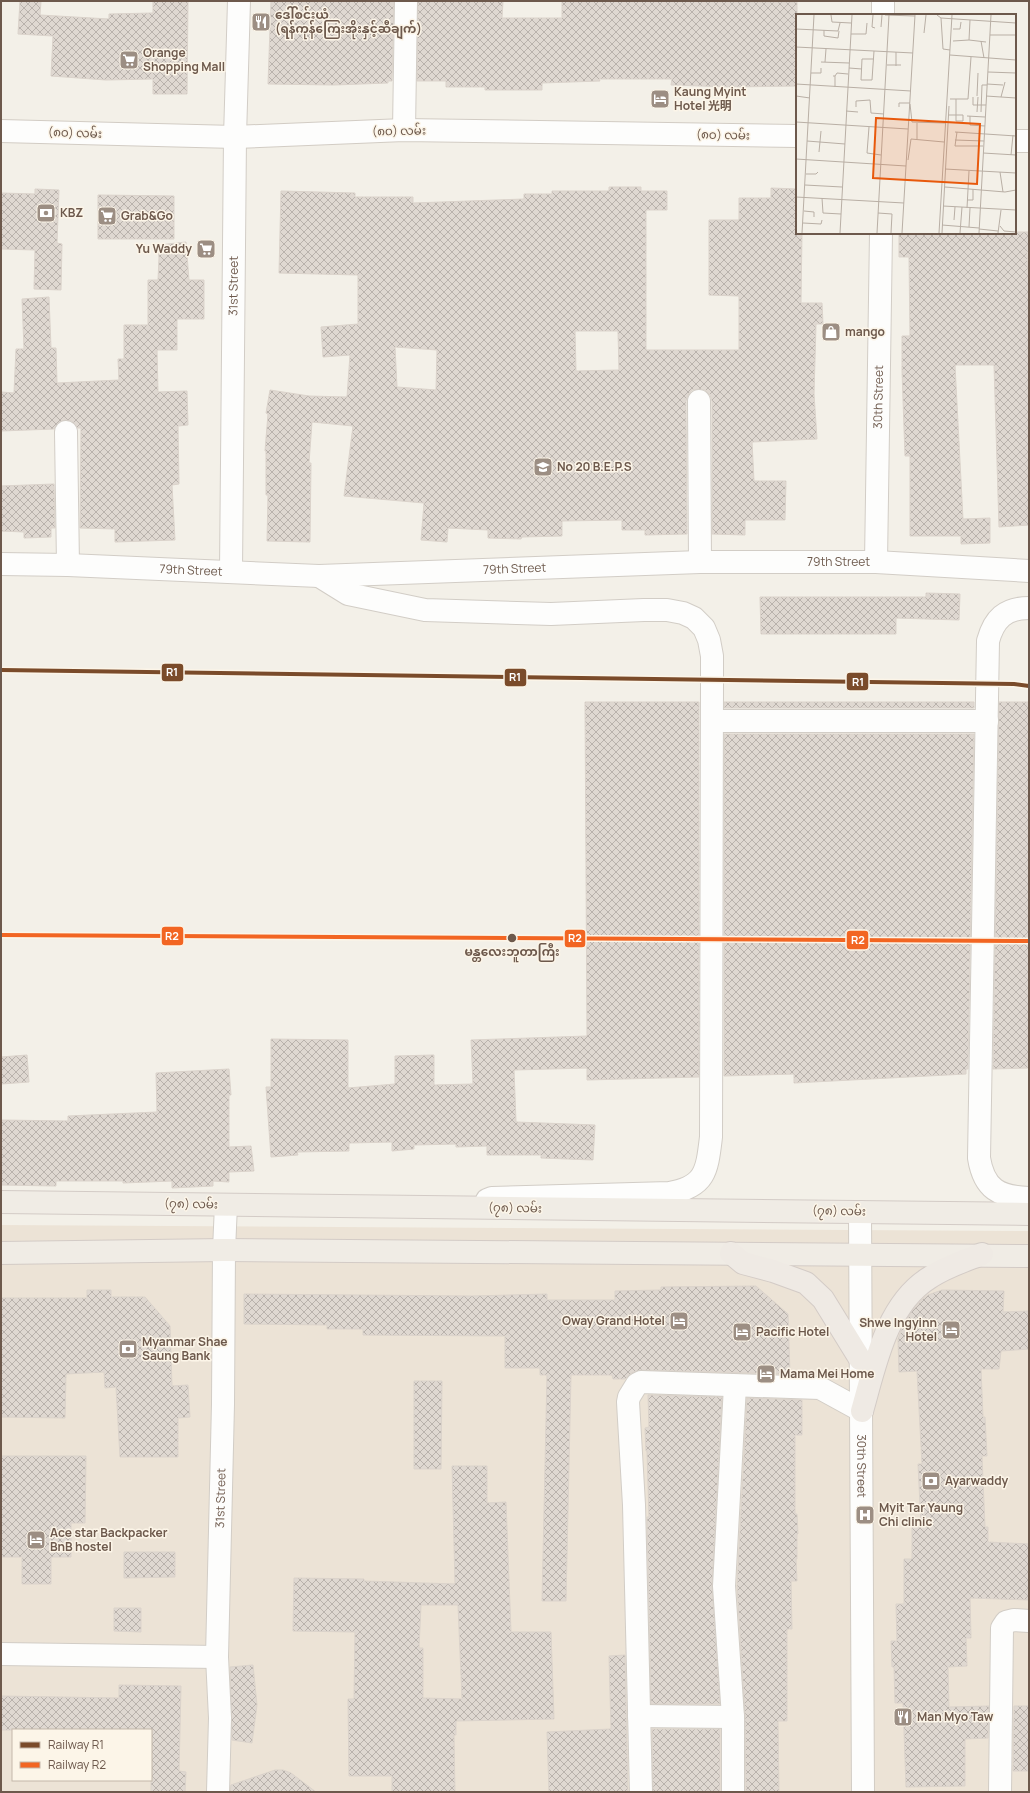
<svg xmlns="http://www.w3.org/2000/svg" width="1030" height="1793" viewBox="0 0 1030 1793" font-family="Manrope,'Noto Sans SC','Noto Sans Myanmar',sans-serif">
  <defs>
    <pattern id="building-cross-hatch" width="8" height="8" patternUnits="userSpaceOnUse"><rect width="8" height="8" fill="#dfd8d1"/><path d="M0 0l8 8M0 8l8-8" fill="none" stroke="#b9b2ac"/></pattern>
  </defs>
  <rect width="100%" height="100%" fill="#f3f0e8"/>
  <path fill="#ece3d6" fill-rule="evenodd" d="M1,1225L1029,1231V1792H1ZM13,1730H151V1780H13Z"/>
  <path fill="url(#building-cross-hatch)" stroke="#dbd3cb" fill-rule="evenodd" d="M20,1H41L40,15L109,19V14L153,13V1H188L187,94H153V79L106,80L51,76L53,36L18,34Z
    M271,1H394L392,81H388V83L334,85L268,84Z
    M418,1H503L502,18H562V1L797,2V86L731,87L671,85L672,79H599L600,81L542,83V90H485V87H446V81H417Z
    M609,187H641V191H667V210H646V350H739V296L709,295V220H739V198H771V188L797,189V233H802L801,303H822L823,324H816L814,394L817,439L752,442L754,481H786L785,520H745V535L712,534V401L710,395L705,390L699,389L692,390L688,395L686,401L687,534L645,535V530H622V520L562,521V536L522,537L521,539L488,538V530L448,528L447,542L421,540L424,503L344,496L353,426L312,422L309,463H311L310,542L267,541L268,495H266V451H265L268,414L266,413L270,390L309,396L347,397L350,355L323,357L321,327L358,324V275L279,273L281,191L355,193V197H413V203L524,199V194H552V191H609ZM575,331H618L619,370L576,371ZM395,347L437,350L436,390L397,387Z
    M35,189L59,190L57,243L62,244L61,290L34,289L35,250L1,249V193L35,194Z
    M98,195L174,196V239H98Z
    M1015,232H1029V252H1027L1029,282V525L999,527L994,365H955L963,519L990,518V543L961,544V536H910V456H905L902,371V336H910L909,257H899V233L944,234Z
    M186,242L189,280H204V319H177V350H157L158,392L187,391L188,425L178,426L179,484L172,485L175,540L115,542V529L80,528L81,428H77L72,421L65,420L59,422L54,429L1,431V392L14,393L16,349H24L22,299L49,297L51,348H56L57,383L119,380L118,359H124V325H148V280H158L159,258L158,245Z
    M54,484L55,528H51V537L24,538V532L1,531V486Z
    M926,593L960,594L959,620L896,618V634H761L760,597H926Z
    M585,702H699V1077L587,1080V1068L514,1070L516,1122L595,1125L593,1160L541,1158V1155H487V1146L456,1147V1144L414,1145V1149L392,1151V1142L349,1143V1151L297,1152L298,1155L271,1157L266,1087H271V1039L348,1040V1088L395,1084V1056L434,1055V1085L473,1084L471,1040L587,1036Z
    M724,702H974V708H724Z
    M999,702H1029V1068L993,1069Z
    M724,734H974L968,1069H966V1074L794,1083V1074L724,1076Z
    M27,1055L29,1082L1,1084V1057Z
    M229,1069L231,1095H229V1147L251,1146L254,1171L229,1172V1182L213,1181V1186L172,1188V1181L123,1183V1181H56V1186L1,1185V1120L68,1121V1116L157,1112L156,1073Z
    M756,1286L788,1314L790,1374L641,1370L631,1373L625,1379H613L612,1375H571L566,1601H542L547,1375H540V1368H505V1336L363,1335V1329H327V1325L244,1324V1294L472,1296L547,1294V1300H615V1291L661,1290V1287Z
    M87,1290H111V1297H145L170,1326L172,1386L188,1385L190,1417L178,1418V1457H120L116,1387L105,1388L104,1372L66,1374L65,1418L1,1417V1298H87Z
    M942,1290L1004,1291L1003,1312L1029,1311V1349L1001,1351L999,1369H981L983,1417H985L987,1456H982L985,1527H988V1542L1029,1544V1600L970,1598L971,1638H966L967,1666L948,1667L949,1707L989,1706L988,1738L965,1739V1786L906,1787L903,1703H895L894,1667H892L891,1641H897L896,1604H904V1559H912V1526H921L918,1464H922L917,1371L899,1372L898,1339L903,1326L912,1311L923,1299L928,1295Z
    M414,1381H442L441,1469H414Z
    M648,1395L722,1397L712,1585L720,1704H651L647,1517H649L647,1451H646L645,1428L649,1427Z
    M747,1398L802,1400V1435H795V1514H797L798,1534H797V1559H796L797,1581H791L792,1629H787V1721H778L779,1792H746L745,1716L737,1586Z
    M1,1456H86L85,1523H71V1557H51V1584H22V1557H1Z
    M452,1466H487V1503L506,1502L511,1632H551L554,1719L456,1721V1735H454L455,1792H392V1776H349L348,1699H354L355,1632L293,1631L294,1578L364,1579V1581L455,1584ZM421,1605H458L462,1699L423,1698V1648H419Z
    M124,1552H175V1577L124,1578Z
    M114,1608H141V1632L114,1631Z
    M625,1655L628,1792H549L547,1732L611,1729L609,1656Z
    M253,1665L257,1705L252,1743L232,1740L230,1667Z
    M119,1685L181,1686L179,1771L186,1772L185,1792H151V1730H1V1696L119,1698Z
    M1014,1706H1029V1771H1013Z
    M652,1729H720V1792H653Z
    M275,1770H283L291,1773L316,1792H230L231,1785Z"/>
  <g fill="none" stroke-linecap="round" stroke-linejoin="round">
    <defs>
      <g id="minor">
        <path d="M883,1V15"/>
        <path d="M404,130L406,1"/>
        <path d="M699,401L700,562"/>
        <path d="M66,432L68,565"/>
        <path id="s1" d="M876,562L881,233"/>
        <path id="s2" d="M1,564L68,565L319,576L700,562H876L1029,571"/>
        <path id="s3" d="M231,571L235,137L239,1"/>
        <path d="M319,576L348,594L425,610L551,614L644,610H667L683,613L694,618L704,628L709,640L712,656V679L711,1137C707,1170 706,1187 669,1193L492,1198L487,1200"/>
        <path d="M1029,608C1005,608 994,619 988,641L979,1158C984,1189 999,1197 1029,1198"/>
        <path d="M712,721H987"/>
        <path d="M1,1654L217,1657"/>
        <path d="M639,1716L733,1717"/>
        <path id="s4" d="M218,1792L220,1718L217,1657L223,1404L224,1250L226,1205"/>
        <path d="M641,1792L634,1505L628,1402L629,1397L637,1384L641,1382L820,1388L862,1411"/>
        <path d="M733,1792V1717L724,1586L735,1386"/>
        <path d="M1000,1792L1002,1628L1006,1622L1014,1620L1029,1621"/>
      </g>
      <g id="secondary">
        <path d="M1,131L235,137L404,130L797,136"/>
        <path d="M1015,141H1029"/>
        <path id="s5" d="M860,1212L863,1792"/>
      </g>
      <path id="primary" d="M1,1202L1029,1214
        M1,1253L224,1250L1029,1256"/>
      <path id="trunk" d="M731,1253L743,1263L773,1271L806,1283L823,1299L860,1359
        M862,1411C875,1366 886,1305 929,1278C945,1267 964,1261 982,1254"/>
    </defs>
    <use href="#minor" stroke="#d2cdc6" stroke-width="24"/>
    <use href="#secondary" stroke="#d2ccc4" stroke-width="24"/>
    <use href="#primary" stroke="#d3cbc6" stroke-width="24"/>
    <use href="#trunk" stroke="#d3cbc6" stroke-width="24"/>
    <use href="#minor" stroke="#fdfdfc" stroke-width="22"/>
    <use href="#secondary" stroke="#fdfdfc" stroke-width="22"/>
    <use href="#primary" stroke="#f0ece5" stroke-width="22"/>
    <use href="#trunk" stroke="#efeae4" stroke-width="22"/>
    <defs>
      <path id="rail-1" d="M1,670L1014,684L1029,686"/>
      <path id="rail-2" d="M1,935L1029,941"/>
    </defs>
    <use href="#rail-1" stroke="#fcf5e8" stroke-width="7"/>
    <use href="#rail-2" stroke="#fcf5e8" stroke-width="7"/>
    <use href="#rail-1" stroke="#7a4b2a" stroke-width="4"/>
    <use href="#rail-2" stroke="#f26522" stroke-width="4"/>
  </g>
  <defs>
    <symbol id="restaurant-square" viewBox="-11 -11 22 22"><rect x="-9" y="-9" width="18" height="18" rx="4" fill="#9c8e83" stroke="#fcf5e8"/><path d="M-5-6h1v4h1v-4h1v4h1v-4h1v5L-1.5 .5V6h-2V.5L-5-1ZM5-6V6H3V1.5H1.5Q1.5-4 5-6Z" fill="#fff"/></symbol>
    <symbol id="supermarket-square" viewBox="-11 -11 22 22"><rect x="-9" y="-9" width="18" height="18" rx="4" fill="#9c8e83" stroke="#fcf5e8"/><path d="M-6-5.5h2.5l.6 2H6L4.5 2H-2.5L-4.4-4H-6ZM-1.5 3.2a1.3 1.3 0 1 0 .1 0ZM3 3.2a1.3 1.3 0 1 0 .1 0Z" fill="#fff"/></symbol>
    <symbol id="hotel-square" viewBox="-11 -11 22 22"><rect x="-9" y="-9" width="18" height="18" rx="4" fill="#9c8e83" stroke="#fcf5e8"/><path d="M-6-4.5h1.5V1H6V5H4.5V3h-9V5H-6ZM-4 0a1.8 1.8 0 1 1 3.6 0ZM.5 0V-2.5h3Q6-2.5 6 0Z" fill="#fff"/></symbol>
    <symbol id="bank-square" viewBox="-11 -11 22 22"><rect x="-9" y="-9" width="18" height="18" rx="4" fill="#9c8e83" stroke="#fcf5e8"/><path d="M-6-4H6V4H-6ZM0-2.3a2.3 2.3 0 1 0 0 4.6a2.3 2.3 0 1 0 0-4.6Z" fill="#fff"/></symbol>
    <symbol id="shop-square" viewBox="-11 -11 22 22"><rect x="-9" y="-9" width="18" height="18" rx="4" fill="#9c8e83" stroke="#fcf5e8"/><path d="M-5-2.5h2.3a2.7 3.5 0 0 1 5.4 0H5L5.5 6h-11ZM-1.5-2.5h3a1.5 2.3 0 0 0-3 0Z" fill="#fff"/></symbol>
    <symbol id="school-square" viewBox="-11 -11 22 22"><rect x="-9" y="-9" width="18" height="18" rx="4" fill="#9c8e83" stroke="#fcf5e8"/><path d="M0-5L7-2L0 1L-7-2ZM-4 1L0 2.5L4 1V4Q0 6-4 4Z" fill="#fff"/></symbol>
    <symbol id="hospital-square" viewBox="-11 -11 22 22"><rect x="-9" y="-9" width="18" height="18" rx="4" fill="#9c8e83" stroke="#fcf5e8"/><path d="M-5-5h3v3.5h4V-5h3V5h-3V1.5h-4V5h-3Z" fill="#fff"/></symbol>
  </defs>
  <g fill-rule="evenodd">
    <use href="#restaurant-square" x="250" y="11" width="22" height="22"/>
    <use href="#supermarket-square" x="118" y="49" width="22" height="22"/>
    <use href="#hotel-square" x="649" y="88" width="22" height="22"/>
    <use href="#bank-square" x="35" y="202" width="22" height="22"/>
    <use href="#supermarket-square" x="96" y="205" width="22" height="22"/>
    <use href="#supermarket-square" x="195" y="238" width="22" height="22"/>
    <use href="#shop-square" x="820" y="321" width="22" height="22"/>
    <use href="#school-square" x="532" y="456" width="22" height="22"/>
    <use href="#hotel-square" x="668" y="1310" width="22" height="22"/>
    <use href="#hotel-square" x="940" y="1319" width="22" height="22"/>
    <use href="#hotel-square" x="731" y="1321" width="22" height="22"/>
    <use href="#bank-square" x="117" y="1338" width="22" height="22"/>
    <use href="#hotel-square" x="755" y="1363" width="22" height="22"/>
    <use href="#bank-square" x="920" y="1470" width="22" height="22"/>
    <use href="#hospital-square" x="854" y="1504" width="22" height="22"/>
    <use href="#hotel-square" x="25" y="1529" width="22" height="22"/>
    <use href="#restaurant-square" x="892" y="1706" width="22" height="22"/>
  </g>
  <circle fill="#6d594c" stroke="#fcf5e8" stroke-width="1.5" cx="512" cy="938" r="5"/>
  <g text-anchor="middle" stroke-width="3" stroke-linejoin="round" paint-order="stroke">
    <g font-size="12" font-weight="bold" fill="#6d594c" stroke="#fcf5e8" text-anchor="start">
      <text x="275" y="19">ဒေါ်စင်းယုံ<tspan x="275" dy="14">(ရန်ကုန်ကြေးအိုးနှင့်ဆီချက်)</tspan></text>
      <text x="143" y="57">Orange<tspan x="143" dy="14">Shopping Mall</tspan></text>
      <text x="674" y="96">Kaung Myint<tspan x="674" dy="14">Hotel 光明</tspan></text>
      <text x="60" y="217">KBZ</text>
      <text x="121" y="220">Grab&amp;Go</text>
      <text x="192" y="253" text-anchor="end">Yu Waddy</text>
      <text x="845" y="336">mango</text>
      <text x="557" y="471">No 20 B.E.P.S</text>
      <text x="665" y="1325" text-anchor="end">Oway Grand Hotel</text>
      <text x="937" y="1327" text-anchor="end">Shwe Ingyinn<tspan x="937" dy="14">Hotel</tspan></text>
      <text x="756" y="1336">Pacific Hotel</text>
      <text x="142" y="1346">Myanmar Shae<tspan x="142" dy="14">Saung Bank</tspan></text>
      <text x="780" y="1378">Mama Mei Home</text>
      <text x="945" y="1485">Ayarwaddy</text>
      <text x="879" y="1512">Myit Tar Yaung<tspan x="879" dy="14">Chi clinic</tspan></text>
      <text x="50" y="1537">Ace star Backpacker<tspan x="50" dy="14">BnB hostel</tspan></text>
      <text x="917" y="1721">Man Myo Taw</text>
    </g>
    <g font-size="12" fill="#6d594c" stroke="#fcf5e8">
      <text transform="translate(399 131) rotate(-1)" y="4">(၈၀) လမ်း</text>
      <text transform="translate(75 133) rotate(2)" y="4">(၈၀) လမ်း</text>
      <text transform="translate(723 135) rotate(1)" y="4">(၈၀) လမ်း</text>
      <text dy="4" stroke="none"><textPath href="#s3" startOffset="285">31st Street</textPath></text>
      <text dy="4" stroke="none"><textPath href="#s1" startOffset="165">30th Street</textPath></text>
      <text dy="4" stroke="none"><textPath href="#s2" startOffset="838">79th Street</textPath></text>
      <text dy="4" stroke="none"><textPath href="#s2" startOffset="514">79th Street</textPath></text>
      <text dy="4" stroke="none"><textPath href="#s2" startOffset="190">79th Street</textPath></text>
      <text transform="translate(191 1204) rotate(1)" y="4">(၇၈) လမ်း</text>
      <text transform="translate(515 1208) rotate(1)" y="4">(၇၈) လမ်း</text>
      <text transform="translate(839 1211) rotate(1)" y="4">(၇၈) လမ်း</text>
      <text dy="4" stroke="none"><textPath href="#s5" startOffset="254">30th Street</textPath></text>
      <text dy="4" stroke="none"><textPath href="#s4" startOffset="294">31st Street</textPath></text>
    </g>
    <g font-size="12" font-weight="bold" fill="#6d594c" stroke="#fcf5e8">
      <text x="512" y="956">မန္တလေးဘူတာကြီး</text>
    </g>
  </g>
  <g transform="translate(796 14)">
    <rect width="220" height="220" fill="#f3f0e8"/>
    <path fill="none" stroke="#b9afa5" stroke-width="1" d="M35,1L36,8L55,9M77,1L76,13L79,14M89,1L119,2M141,1L145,4L220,9M145,4L147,35L154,36M174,6L173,26L190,28M85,13L86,1M0,15L42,17L44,9M157,15H164L165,8M28,16V22L42,24L43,17M128,19L130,1M55,20H70L71,9M194,21H220M157,27L173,26M185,27L188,44M0,33L117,39M100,38V52M154,41L220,46M78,45H66L65,66H76L77,51L78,37M25,48L53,49M29,48L30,35M91,51H105M53,54L66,55M192,58L220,59M15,59H25V54M37,62H39V73M39,62L41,59L52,60M0,70L115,77M191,70L207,71M0,82L14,84M181,82L182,59M190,82L220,84M177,83V91H190M205,83L209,68M154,85H172L175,43M114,90L116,108L149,109M60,93V87L74,86L75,99L88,100M103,93V89H114M50,97L62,98M181,98L182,83M185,98L186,71H191M153,101H167V107H160V85M171,102L189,103M174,102V111L189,112M0,108L112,115M73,113L71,139L85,141M159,118L220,122M161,118L159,132H187M121,125V109M159,126L188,127M11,127L49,130M23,138L25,117M187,139L220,141M215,141L217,121M0,145L110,152M112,146L115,125L148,128M149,155L220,159M204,158L207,178M10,160H20L22,158M9,171L46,173M149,173L209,178L220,176M0,183L108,189M26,184L27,199L45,200M171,186H177V175M147,192L220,196M171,194L173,157M8,197L18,198V203M82,199L96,200L95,219M158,206L159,193M7,209L25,210L26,206M146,211L183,214M204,212L208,217L220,218M173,213L174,194M183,215L202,217M6,219L18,1M44,219L56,1M81,219L93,1M106,219L119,1M143,219L156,1M146,219L153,92M164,219L166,193M183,219L195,1M202,219L205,196"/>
    <path fill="#e8590c" fill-opacity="0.15" stroke="#e8590c" stroke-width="2" d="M80,104L184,110L181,170L77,164Z"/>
    <rect width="220" height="220" fill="none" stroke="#6d594c" stroke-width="2"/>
  </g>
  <g stroke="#fcf5e8" stroke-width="1.5">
    <rect x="161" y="663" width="23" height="19" rx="4" fill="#7a4b2a"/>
    <rect x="504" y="668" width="23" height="19" rx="4" fill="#7a4b2a"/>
    <rect x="846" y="672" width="23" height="19" rx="4" fill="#7a4b2a"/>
    <rect x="161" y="926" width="23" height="20" rx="4" fill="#f26522"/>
    <rect x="564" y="929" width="22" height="19" rx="4" fill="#f26522"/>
    <rect x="846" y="930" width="23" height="20" rx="4" fill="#f26522"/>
  </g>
  <g font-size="11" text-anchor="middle" font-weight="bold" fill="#fff">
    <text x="172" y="676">R1</text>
    <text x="515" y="681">R1</text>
    <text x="858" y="686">R1</text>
    <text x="172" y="940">R2</text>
    <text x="575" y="942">R2</text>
    <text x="858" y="944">R2</text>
  </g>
  <rect width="1030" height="1793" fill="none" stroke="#6d594c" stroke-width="4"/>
  <rect x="12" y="1729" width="140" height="52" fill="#fcf5e8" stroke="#c3b7aa"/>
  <rect x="20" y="1742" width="20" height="6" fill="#7a4b2a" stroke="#c3b7aa"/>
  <text x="48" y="1749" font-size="12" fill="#6d594c">Railway R1</text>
  <rect x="20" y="1762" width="20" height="6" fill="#f26522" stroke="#c3b7aa"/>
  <text x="48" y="1769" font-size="12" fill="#6d594c">Railway R2</text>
</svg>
